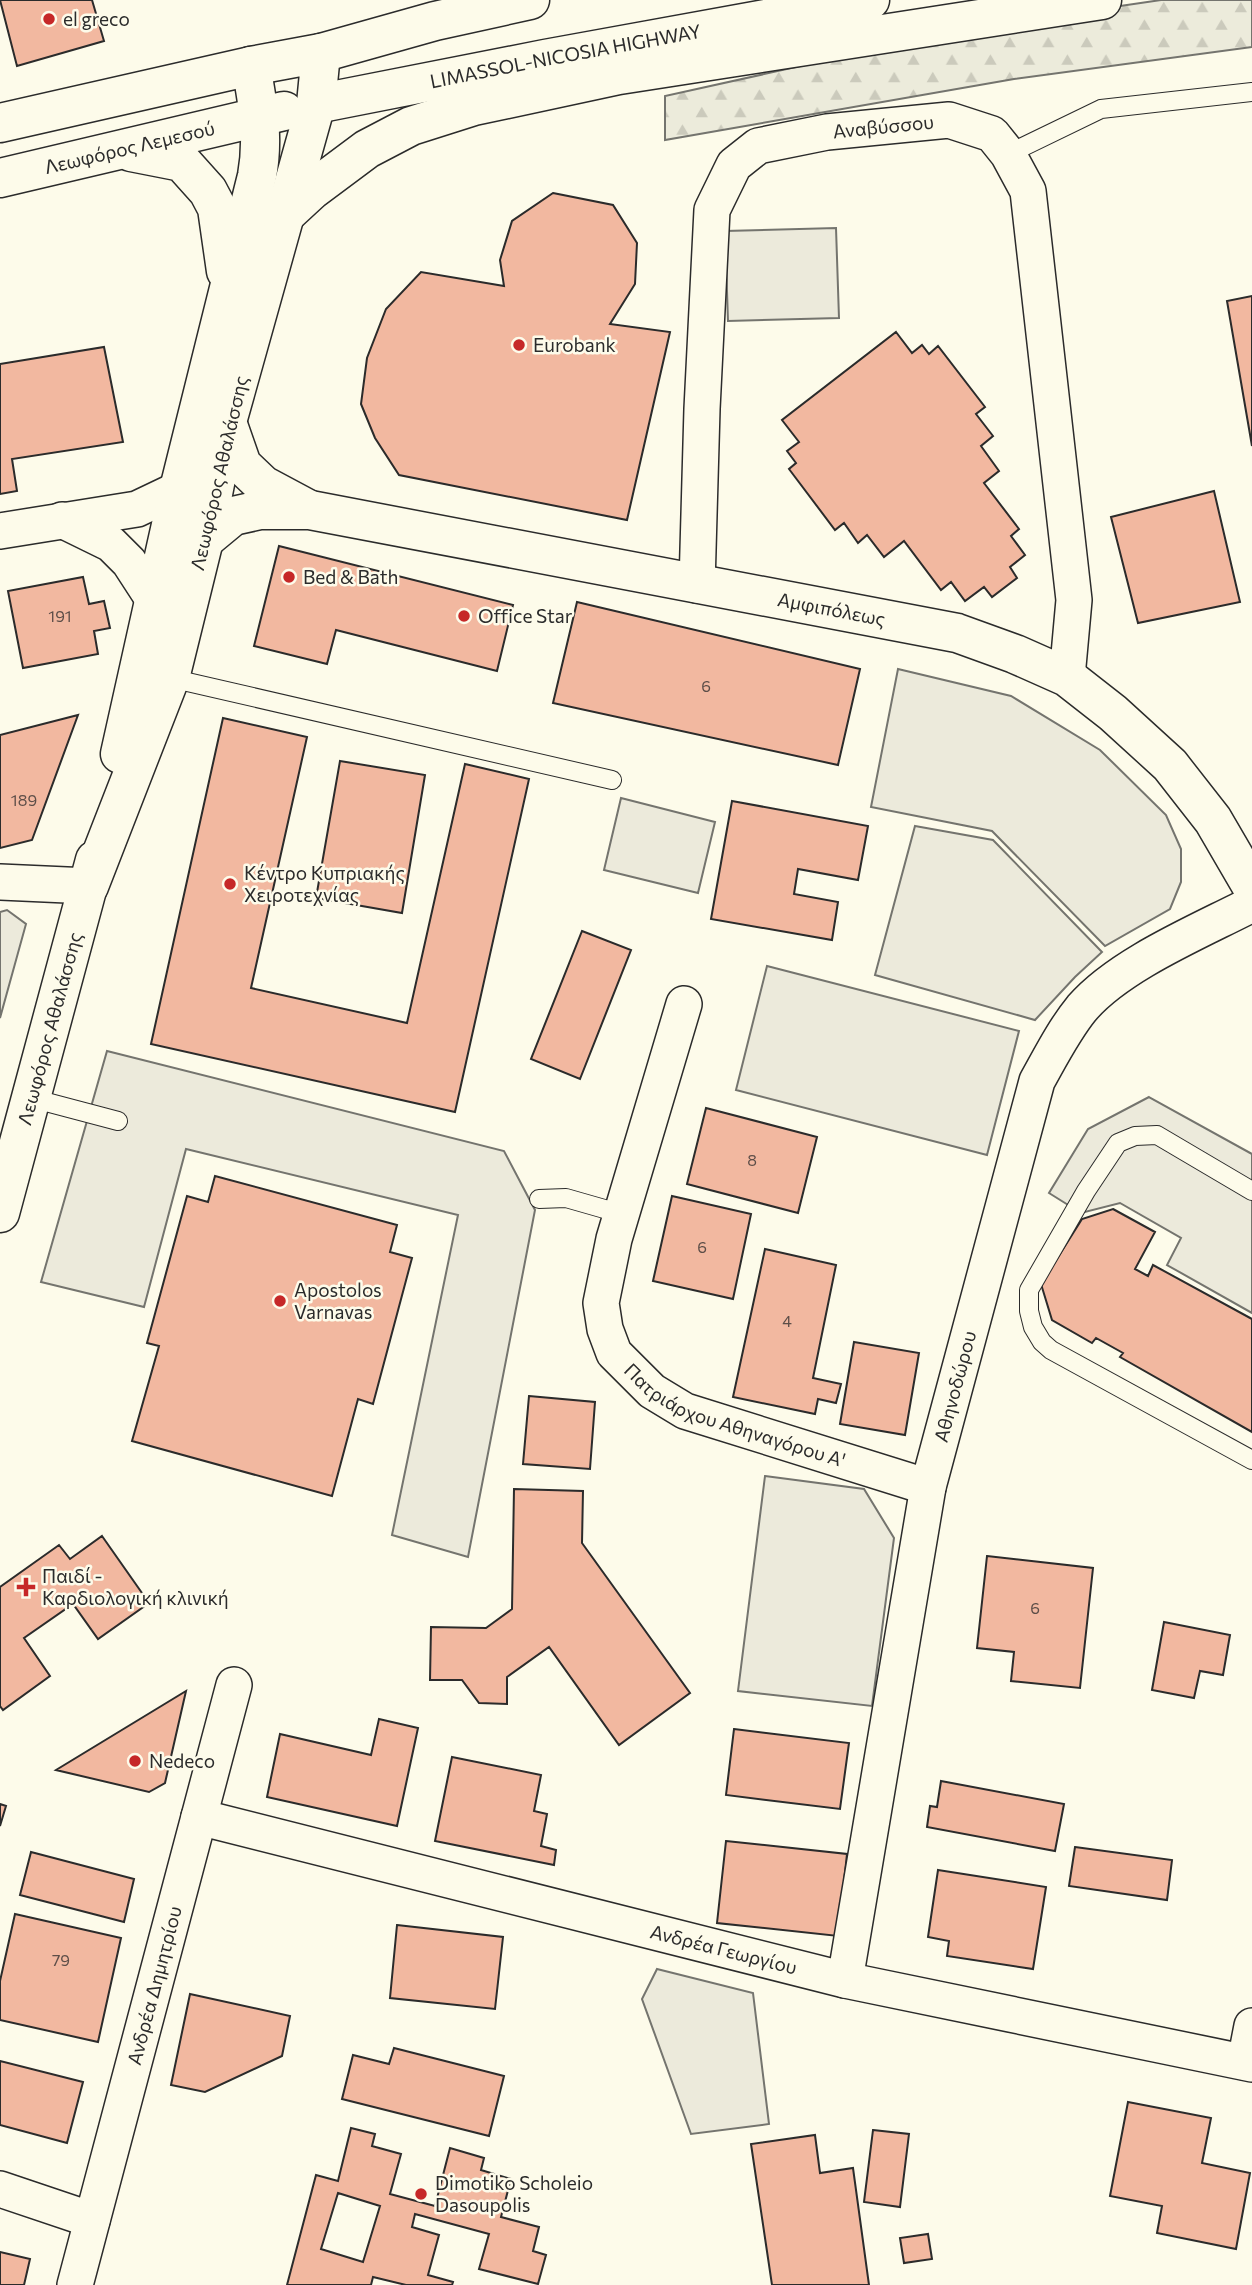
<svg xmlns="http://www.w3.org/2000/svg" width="1252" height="2285" viewBox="0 0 1252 2285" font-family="Commissioner,sans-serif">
  <defs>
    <pattern id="forest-firs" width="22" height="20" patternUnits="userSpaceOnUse" patternTransform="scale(1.75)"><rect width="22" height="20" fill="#ecebdb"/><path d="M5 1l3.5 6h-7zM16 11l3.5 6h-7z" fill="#cbcabc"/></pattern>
  </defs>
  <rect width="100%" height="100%" fill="#fdfbea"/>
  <path fill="url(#forest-firs)" stroke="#74746e" stroke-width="2" d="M1161,0H1252V47L1014,79L665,140V96L977,27Z"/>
  <path fill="#eceadb" stroke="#74746e" stroke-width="2" d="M836,228L839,318L728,321L725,231Z
    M898,669L1011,696L1100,750L1166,815L1181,849V882L1170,909L1105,946L992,831L871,807Z
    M621,798L715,822L698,893L604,870Z
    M915,826L993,840L1102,952L1075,977L1035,1020L875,975Z
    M7,910L26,924L0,1018V912Z
    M767,966L1019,1031L987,1155L736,1090Z
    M107,1051L504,1151L535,1210L468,1557L392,1535L458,1215L186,1149L144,1307L41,1282Z
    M1149,1097L1252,1154V1313L1167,1265L1181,1238L1120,1203L1081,1213L1049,1193L1088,1129Z
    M765,1476L864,1489L894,1538L872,1706L738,1691Z
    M657,1969L753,1993L769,2124L691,2134L642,1999Z"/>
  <path fill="#f2b8a0" stroke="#2b2b2b" stroke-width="2" fill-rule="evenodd" d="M0,0H92L104,41L17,66Z
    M553,193L613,205L637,243L635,284L610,324L670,332L627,520L399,475L375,438L361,404L367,358L386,309L421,272L504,286L500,260L512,221Z
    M1252,296V446L1227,301Z
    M896,332L912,353L922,345L929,354L938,346L985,407L976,414L993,436L981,446L999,471L984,483L1019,529L1011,536L1025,555L1010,567L1017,578L992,597L984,587L965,601L951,582L941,590L904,541L884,557L867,535L858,543L844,523L835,530L789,469L796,463L787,451L799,442L782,420Z
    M104,347L123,442L12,459L17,491L0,494V364Z
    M1214,491L1240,602L1138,623L1111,517Z
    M279,546L513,605L497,671L336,630L327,664L254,646Z
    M83,577L89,604L104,601L110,628L94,631L98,654L23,668L8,591Z
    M577,602L860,669L838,765L553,703Z
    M78,715L32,840L0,848V735Z
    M223,718L307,737L251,988L407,1023L465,764L529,779L455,1112L151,1044Z
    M340,761L425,775L402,913L316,898Z
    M732,801L868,826L858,880L798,869L794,894L838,902L832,940L711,919Z
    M582,931L631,950L580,1079L531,1059Z
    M706,1108L817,1137L798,1213L687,1184Z
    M215,1176L397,1225L390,1252L412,1258L373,1404L358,1399L332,1496L132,1441L159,1346L147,1343L187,1196L208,1202Z
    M672,1196L751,1214L733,1299L653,1281Z
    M1113,1209L1155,1232L1135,1269L1148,1276L1153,1265L1252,1319V1432L1120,1357L1123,1353L1096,1338L1092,1343L1052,1320L1041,1284L1082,1219Z
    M765,1249L836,1265L813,1378L841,1384L836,1403L818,1399L815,1414L733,1397Z
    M854,1342L919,1353L905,1435L840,1424Z
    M529,1396L595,1402L590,1469L523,1464Z
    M514,1489L583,1491L582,1543L690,1693L619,1745L549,1647L507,1677V1704L479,1703L462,1680H430L431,1627L486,1628L512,1609Z
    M102,1536L149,1603L98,1639L73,1604L24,1638L50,1676L3,1710L0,1706V1587L59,1545L70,1559Z
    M987,1556L1093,1568L1080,1688L1011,1681L1014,1652L977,1648Z
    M1164,1622L1230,1635L1223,1675L1200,1671L1194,1698L1152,1690Z
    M186,1691L165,1783L149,1792L56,1770Z
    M379,1719L418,1728L397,1826L267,1797L280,1734L371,1755Z
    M734,1729L849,1743L840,1809L726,1795Z
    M452,1757L541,1775L534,1811L547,1814L541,1846L556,1850L554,1865L435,1841Z
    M941,1781L1064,1804L1055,1851L927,1827L930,1806L937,1807Z
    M0,1804L6,1806L0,1826Z
    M726,1841L847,1854L838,1936L717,1923Z
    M1075,1847L1172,1860L1167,1900L1069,1886Z
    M31,1852L134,1879L124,1922L20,1895Z
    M938,1870L1046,1887L1033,1969L947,1956L949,1941L928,1937Z
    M15,1914L121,1938L98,2042L0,2020V1981Z
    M397,1925L503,1937L495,2009L390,1998Z
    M190,1994L290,2016L282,2056L205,2092L171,2085Z
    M394,2048L504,2076L489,2136L342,2099L353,2055L389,2064Z
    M0,2061L83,2082L67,2143L0,2125Z
    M1128,2102L1211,2118L1202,2163L1250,2173L1236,2249L1157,2233L1162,2206L1110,2196Z
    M351,2128L375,2134L372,2146L401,2154L390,2194L435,2206L450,2148L484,2158L481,2170L511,2179L501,2217L539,2227L533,2251L546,2255L538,2284L479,2269L489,2234L415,2214L412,2227L439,2235L428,2275L453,2282L452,2285H406L373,2277L371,2285H287L316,2175L338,2181ZM338,2193L380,2206L363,2262L321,2249Z
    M873,2130L909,2134L900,2207L864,2202Z
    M815,2135L820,2173L853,2168L869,2285H772L751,2144Z
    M928,2234L932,2259L904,2263L900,2238Z
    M0,2252L30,2259L24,2285H0Z"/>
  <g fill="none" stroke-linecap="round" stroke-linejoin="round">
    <defs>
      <path id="lane" d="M1008,154L1101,109L1252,92
        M170,678L612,780
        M31,1098L118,1121
        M1252,1191L1157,1135L1135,1136L1118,1143L1086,1191L1029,1290V1311L1033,1327L1042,1342L1051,1350L1252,1460
        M539,1199L566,1198L622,1214"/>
      <g id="street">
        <path d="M62,520L111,544L129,562L155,602"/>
        <path d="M0,531L137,509L179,489"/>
        <path id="s1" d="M697,585L702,409L712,210L734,165L758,146L827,132L949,120L992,134L1008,154L1028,191L1074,600L1067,677"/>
        <path d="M0,882L89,886"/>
        <path id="s2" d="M684,1004L614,1239L601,1303L605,1329L614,1353L652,1391L685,1411L928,1487"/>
        <path id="s3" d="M199,1817L845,1980L1252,2064"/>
        <path id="s4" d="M845,1980L928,1487L1037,1081C1051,1056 1064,1030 1082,1008C1120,964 1200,931 1252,904"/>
        <path d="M1245,2062L1252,2026"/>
        <path d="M0,2189L92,2220"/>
        <path id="s5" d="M75,2285L234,1685"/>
      </g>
      <g id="secondary">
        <path d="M227,422L242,465L263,485L306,508"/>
        <path id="s6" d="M204,540L233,516L260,510H310L957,633L1015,654L1067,677L1113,713L1170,765L1213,820L1252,887"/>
      </g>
      <g id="primary">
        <path d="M0,123L251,66L321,53L316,104L227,422L204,540L170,678L89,886"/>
        <path d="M131,152L182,162L208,191L217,208L226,271"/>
        <path id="s7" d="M0,178L284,111"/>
        <path d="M120,754L179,489L257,176C264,138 258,104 251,66"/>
        <path id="s8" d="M0,1213L95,860"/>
      </g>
      <g id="highway">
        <path d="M321,53L435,21L530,0"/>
        <path id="s9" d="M316,104L545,59L870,0"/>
        <path d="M286,214L312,190L367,149L411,126L474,106L619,75L1102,0"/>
      </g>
    </defs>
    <use href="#lane" stroke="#2b2b2b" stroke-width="20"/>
    <use href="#street" stroke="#2b2b2b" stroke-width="38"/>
    <use href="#secondary" stroke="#2b2b2b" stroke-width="41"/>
    <use href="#primary" stroke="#2b2b2b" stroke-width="41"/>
    <use href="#highway" stroke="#2b2b2b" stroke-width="41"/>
    <use href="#lane" stroke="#fdfbea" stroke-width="18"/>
    <use href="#street" stroke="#fdfbea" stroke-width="35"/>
    <use href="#secondary" stroke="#fdfbea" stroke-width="38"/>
    <use href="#primary" stroke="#fdfbea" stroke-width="38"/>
    <use href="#highway" stroke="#fdfbea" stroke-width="38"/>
  </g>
  <g fill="#c62828" stroke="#fdfbea" stroke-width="2.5">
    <circle cx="49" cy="19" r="7"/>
    <circle cx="519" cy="345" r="7"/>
    <circle cx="289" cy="577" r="7"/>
    <circle cx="464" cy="616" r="7"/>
    <circle cx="230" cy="884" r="7"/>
    <circle cx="280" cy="1301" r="7"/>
    <path d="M22.5 1576.5h7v7h7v7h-7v7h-7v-7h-7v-7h7z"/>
    <circle cx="135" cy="1761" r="7"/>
    <circle cx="421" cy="2194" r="7"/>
  </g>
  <g text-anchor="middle" stroke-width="5" stroke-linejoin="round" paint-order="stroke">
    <g font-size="16" fill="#5d4e48">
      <text x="60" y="622">191</text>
      <text x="706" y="692">6</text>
      <text x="24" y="806">189</text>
      <text x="752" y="1166">8</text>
      <text x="702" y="1253">6</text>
      <text x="787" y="1327">4</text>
      <text x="1035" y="1614">6</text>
      <text x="61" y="1966">79</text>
    </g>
    <g font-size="19" fill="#2b2b2b" stroke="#fdfbea" text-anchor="start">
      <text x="63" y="26">el greco</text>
      <text x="533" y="352">Eurobank</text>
      <text x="303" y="584">Bed &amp; Bath</text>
      <text x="478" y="623">Office Star</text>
      <text x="244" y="880">Κέντρο Κυπριακής<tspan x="244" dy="22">Χειροτεχνίας</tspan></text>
      <text x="294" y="1297">Apostolos<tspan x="294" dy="22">Varnavas</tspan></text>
      <text x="42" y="1583">Παιδί -<tspan x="42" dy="22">Καρδιολογική κλινική</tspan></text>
      <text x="149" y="1768">Nedeco</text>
      <text x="435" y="2190">Dimotiko Scholeio<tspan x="435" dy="22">Dasoupolis</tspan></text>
    </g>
    <g font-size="19" fill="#2b2b2b" stroke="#fdfbea">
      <text dy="7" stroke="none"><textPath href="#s9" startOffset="254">LIMASSOL-NICOSIA HIGHWAY</textPath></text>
      <text dy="7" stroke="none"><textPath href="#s1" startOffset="583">Αναβύσσου</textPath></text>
      <text dy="7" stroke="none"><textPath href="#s7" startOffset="133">Λεωφόρος Λεμεσού</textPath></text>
      <text transform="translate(219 473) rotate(-77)" y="7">Λεωφόρος Αθαλάσσης</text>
      <text dy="7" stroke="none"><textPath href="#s6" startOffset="646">Αμφιπόλεως</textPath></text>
      <text dy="7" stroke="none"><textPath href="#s8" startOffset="191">Λεωφόρος Αθαλάσσης</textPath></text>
      <text dy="7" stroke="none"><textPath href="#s4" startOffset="604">Αθηνοδώρου</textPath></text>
      <text dy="7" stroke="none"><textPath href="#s2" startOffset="502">Πατριάρχου Αθηναγόρου Α'</textPath></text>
      <text dy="7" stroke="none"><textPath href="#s3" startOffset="541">Ανδρέα Γεωργίου</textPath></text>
      <text dy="7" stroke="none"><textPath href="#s5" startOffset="310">Ανδρέα Δημητρίου</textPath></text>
    </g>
  </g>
</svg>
